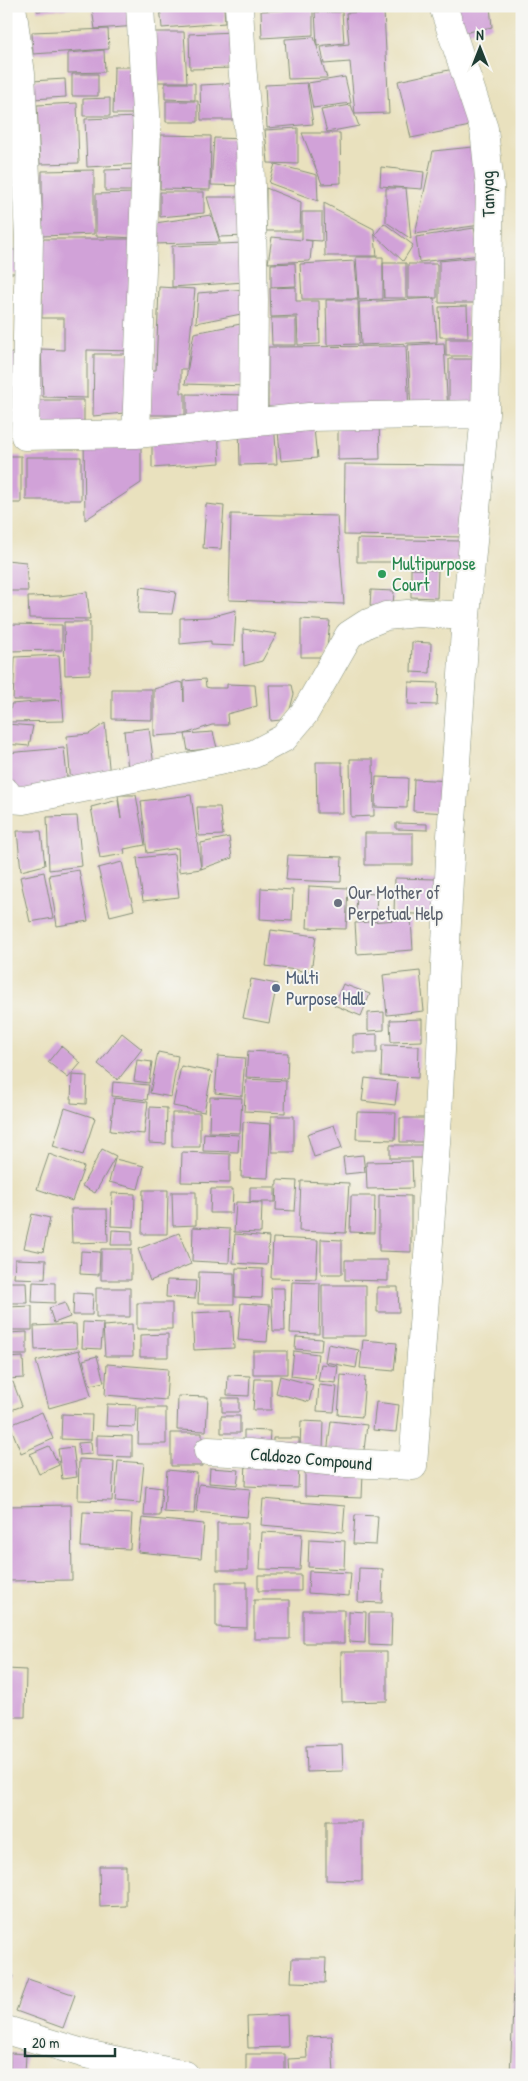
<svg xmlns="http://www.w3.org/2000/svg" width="528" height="2081" viewBox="0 0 528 2081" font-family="'Patrick Hand',sans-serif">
  <rect width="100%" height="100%" fill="#f6f6f2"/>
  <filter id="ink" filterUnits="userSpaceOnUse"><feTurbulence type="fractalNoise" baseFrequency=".02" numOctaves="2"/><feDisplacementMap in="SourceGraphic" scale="10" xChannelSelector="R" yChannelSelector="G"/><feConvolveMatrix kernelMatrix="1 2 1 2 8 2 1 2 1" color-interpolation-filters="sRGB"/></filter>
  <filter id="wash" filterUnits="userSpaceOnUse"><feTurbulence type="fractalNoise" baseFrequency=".0096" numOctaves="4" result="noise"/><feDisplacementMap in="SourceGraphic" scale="20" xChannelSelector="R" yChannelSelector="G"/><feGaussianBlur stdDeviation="1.12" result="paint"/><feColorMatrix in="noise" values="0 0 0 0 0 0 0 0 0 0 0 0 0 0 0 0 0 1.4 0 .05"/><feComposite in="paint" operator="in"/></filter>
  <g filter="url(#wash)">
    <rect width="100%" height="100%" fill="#e9e1be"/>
    <g id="blocks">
      <path fill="#d1a2d8" d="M37,6H80V8L37,11Z
        M110,6H135L138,26L95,29L92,9Z
        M160,6H224L225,23L162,28Z
        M304,6H336V11L304,8Z
        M339,6H378V8L339,10Z
        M453,6H490L492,27L459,34Z
        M313,9V35L262,38L261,11Z
        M384,11L389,113L355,114L350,62L324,64L321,47L349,44L346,13Z
        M315,12H342L344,43L317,46Z
        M108,29L109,49L33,54L32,32Z
        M154,32H184L187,82H157Z
        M234,32L236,68L190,69L189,34Z
        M314,37L327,78L288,79L285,39Z
        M104,50L105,72L68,73V53Z
        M114,67H137L139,114H113Z
        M458,68L470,126L411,138L398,81Z
        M72,74H98V96H72Z
        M345,77L351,103L313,108L308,83Z
        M65,79L66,97L33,99L32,81Z
        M165,83H195V100L165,99Z
        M241,83V120H201L200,85Z
        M307,83L313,124L267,128L265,85Z
        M110,98V116H83V99Z
        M166,101H198V122H166Z
        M77,103L79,163L40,164L37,105Z
        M351,105L359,126L327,132L321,110Z
        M139,117L141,164L87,167L85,119Z
        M298,128V164L268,163L265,130Z
        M302,133H340L341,183L322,184Z
        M161,135L211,136L210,190L160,189Z
        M214,138L248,139L247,186L211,185Z
        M483,146L488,224L415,234L433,151Z
        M275,164L317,175L318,201L269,183Z
        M6,165H13V205H8L9,226H6Z
        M381,167L424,172L422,189L380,186Z
        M137,169L138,191H105V170Z
        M94,170V234L42,236V171Z
        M266,188L301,202L300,231H266Z
        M386,188H406L411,239L386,222Z
        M160,192H204V213L160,217Z
        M135,193L134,238L96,236V194Z
        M207,197H250L249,236L219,237Z
        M324,203L374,229L377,256H325Z
        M302,212H322V241L305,240L312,241L310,261L268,263L272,237L302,240Z
        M211,215L220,242L155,244V223Z
        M384,223L413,245L403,261L375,235Z
        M6,227H12V249H6Z
        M474,228L481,255L419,262L416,237Z
        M42,239H138L137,351L87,350V398L43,397L41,349L64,350V318H42Z
        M244,243L245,282L172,287V246Z
        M6,250H23L24,273H6Z
        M356,257H383V299L359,300Z
        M480,257L488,303H439V261Z
        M355,261L358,299H302L300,264Z
        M295,263L296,286L271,287V264Z
        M383,263H406V298H384Z
        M408,264H437V298H408Z
        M159,287L195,289L187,369H181V393H185V415H150L152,370H156Z
        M296,287V301H319L320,344L298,345L297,316L271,317L270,288Z
        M246,289V313L196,323L198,293Z
        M434,298L437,342L361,345L359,302Z
        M326,300H358L359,344L327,345Z
        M467,306L468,337H440L439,307Z
        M271,318H296V345H272Z
        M251,322L247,386L185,384L194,333Z
        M446,339H484V356H446Z
        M444,343L448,412L411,413L408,345Z
        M406,346L409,413L268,414V347Z
        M6,353H17L16,397L6,396Z
        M94,354H136L135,412L93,416Z
        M449,359H484V412H449Z
        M187,394L251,395V420H187Z
        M39,400H84V424H39Z
        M313,419L317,458L281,461L277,422Z
        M338,419H379L380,459L338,460Z
        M274,422L277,464L240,465L239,424Z
        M218,429L220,463L152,468V433Z
        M84,437H141V483L85,520Z
        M6,456H21V503H6Z
        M26,457H81V500H26Z
        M345,464L467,465L466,537L344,535Z
        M206,504L224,506L221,549L203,548Z
        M231,514L337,516L344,604L229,600Z
        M357,539L460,541V562H357Z
        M6,560L26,562L28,591H6Z
        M411,569L438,570L437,598L411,597Z
        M140,587L176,592L172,614L138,613Z
        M371,590L394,591L393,607L370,606Z
        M87,592L90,619L29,618L28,597L60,596Z
        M236,610L234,646L211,645V641L180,644V618L210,617Z
        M301,619L330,621L326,657H301Z
        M64,622H90V674L65,675Z
        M9,624L62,625V650L7,651Z
        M243,629L277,634L262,661L244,666Z
        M412,642L431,643L430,673L411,672Z
        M59,655L64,721L9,722L11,704L60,700H13L15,657Z
        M205,679L206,687L210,688H227V684L255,685L257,706L227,714L228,725H212L185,734L154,736V689L178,682L183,683L184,702V681Z
        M409,682L438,683L437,705L408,704Z
        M269,685H292L294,694L289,713L281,720L271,721Z
        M112,689H152V720L112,719Z
        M105,723L110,778L72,797L67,736L89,734Z
        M6,724L33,726L29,746L6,744Z
        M149,728L154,766L128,769L124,731Z
        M213,732L217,748L188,751L185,734Z
        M64,748L68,786L9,795L6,753Z
        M350,759H373L374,816L351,817Z
        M316,762H342L343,813H317Z
        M376,777L408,778L407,808L375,807Z
        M414,779L450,781L448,813L413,811Z
        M118,795H136L145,845L124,849L125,854L100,858L91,807L118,800L121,819Z
        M191,795L201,869L179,872L178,848L147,853L141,801Z
        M197,807H220L223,835L199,836Z
        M77,816L82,866L49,870L47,817Z
        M396,823L427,824V830L396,829Z
        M17,831H41L45,865L21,871Z
        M365,833H413V865H365Z
        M229,837L232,858L201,869V843Z
        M174,854L179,897L143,901L137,858Z
        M288,855L342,857L341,882L286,880Z
        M122,862L134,910L110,916L98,868Z
        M79,870L88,921L57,926L49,875Z
        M44,872L53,918L30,922L20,877Z
        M395,878L437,879L436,915L394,913Z
        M309,886L348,888L346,929L307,928Z
        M261,888L293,890L292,921L260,919Z
        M357,893L377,894L376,914L356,913Z
        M411,919L413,950L357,954L355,923Z
        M271,930L316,936L311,972L266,966Z
        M420,971L424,1011L387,1015L383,975Z
        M251,979L277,984L269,1023L243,1018Z
        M343,984L370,994L361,1016L334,1005Z
        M384,1012V1030L368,1031V1013Z
        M422,1019V1041L391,1042L390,1020Z
        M122,1033L142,1049L118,1080L98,1064Z
        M377,1034V1053H353V1035Z
        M382,1045L419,1046L418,1078L381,1076Z
        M61,1046L81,1063L68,1078L48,1062Z
        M248,1051L288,1053L287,1079L246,1077Z
        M158,1052L178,1056L171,1097L150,1093Z
        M218,1056L245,1058L242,1096L215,1093Z
        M137,1060L152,1062L149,1083L134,1081Z
        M181,1066L212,1072L204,1112L173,1106Z
        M72,1075L87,1076L86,1104L71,1103Z
        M365,1078L398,1082L395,1105L362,1101Z
        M246,1079L286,1081L285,1113L244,1111Z
        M113,1082L149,1085L147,1100L112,1096Z
        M210,1097L242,1098L240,1133L209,1132Z
        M114,1098L148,1102L144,1134L110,1131Z
        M150,1107L167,1108L166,1144L149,1143Z
        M65,1108L95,1118L83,1155L53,1146Z
        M357,1112L396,1113L395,1140L356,1139Z
        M172,1113H200V1147H172Z
        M271,1116H294V1152H272Z
        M400,1118H430V1142H400Z
        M243,1122L271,1124L268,1178L241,1177Z
        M334,1125L342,1148L314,1157L307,1134Z
        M204,1133L239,1135L238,1152L203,1151Z
        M390,1145H433V1158H390Z
        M102,1149L116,1156L95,1193L82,1186Z
        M182,1152L230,1154V1183L181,1182Z
        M49,1154L84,1167L72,1201L37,1189Z
        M363,1155L365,1172L345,1174L343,1157Z
        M115,1159L144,1166L138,1189L109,1182Z
        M412,1161L413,1188L367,1189L366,1162Z
        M277,1180L297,1181L295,1211L276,1210Z
        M301,1181L349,1183L346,1233L299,1231Z
        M250,1187H275V1202H250Z
        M211,1189H233L232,1213H210Z
        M143,1190H168L167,1234H142Z
        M172,1192H196V1225L173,1226Z
        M112,1193L135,1194L134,1227L111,1226Z
        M379,1195L411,1196V1252L379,1251Z
        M351,1196H375L374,1233L350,1232Z
        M236,1202L262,1203L261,1233L234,1232Z
        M71,1209H107L108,1242L72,1243Z
        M32,1214L50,1218L43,1252L24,1248Z
        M193,1227L230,1229L229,1263L192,1261Z
        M112,1230L132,1231V1245H111Z
        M179,1233L191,1264L150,1281L138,1249Z
        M235,1234L269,1237L267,1265L233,1263Z
        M273,1238L318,1240L316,1279L271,1278Z
        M321,1239L342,1240V1274H321Z
        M101,1249H131V1280H101Z
        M81,1251L100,1252L99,1275L80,1274Z
        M15,1259L46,1260L45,1279L14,1278Z
        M345,1260H388V1281L345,1280Z
        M236,1268L263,1269L262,1298L235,1297Z
        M199,1272L234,1273V1304H198Z
        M167,1280L196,1281L195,1299L166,1297Z
        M6,1282H26L27,1303H6Z
        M33,1282L55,1283V1303L32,1302Z
        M292,1282L320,1283L319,1334L290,1333Z
        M322,1285H366V1336H322Z
        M377,1287H398L399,1312H377Z
        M96,1288H130V1317H96Z
        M271,1288H284L285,1331H273Z
        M74,1293L93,1294L92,1315H73Z
        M65,1303L70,1317L54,1323L49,1308Z
        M137,1303H172V1329H137Z
        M241,1303L270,1305L267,1342L238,1340Z
        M32,1306V1330H6V1307Z
        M232,1311L234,1348L194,1350L192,1313Z
        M83,1322L103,1323L101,1349L82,1348Z
        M76,1324L77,1348L35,1350L34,1326Z
        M132,1324L133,1356H105L103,1326Z
        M27,1332V1355H6V1333Z
        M168,1334V1357H140V1335Z
        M296,1337L322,1339L321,1351L295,1349Z
        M363,1340L397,1343L394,1371L360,1368Z
        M328,1344L359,1350L356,1368L325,1362Z
        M79,1350L91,1396L49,1408L36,1361Z
        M253,1351H287V1374H253Z
        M294,1351L318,1354L315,1379L291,1376Z
        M97,1356L104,1382L90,1385L83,1360Z
        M23,1357L24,1378L6,1379V1358Z
        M107,1364L168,1369L166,1400L105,1395Z
        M321,1364L338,1366L336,1383L318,1381Z
        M228,1375L250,1376L249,1396L227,1395Z
        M341,1375L365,1377L362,1417L338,1415Z
        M280,1376L313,1385L309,1402L276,1393Z
        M255,1379H271V1410H253Z
        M13,1382L22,1406L6,1412V1384Z
        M319,1385L337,1387L334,1412L317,1411Z
        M178,1396L208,1397L206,1431L177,1430Z
        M222,1398H239V1412H222Z
        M376,1402L399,1405L396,1432L373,1430Z
        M107,1404L136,1405L135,1427L106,1426Z
        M139,1408H166V1444H138Z
        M42,1412L53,1439L21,1453L10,1425Z
        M62,1414L92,1415L91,1440L61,1439Z
        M221,1416H240V1433H221Z
        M301,1421L324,1422L323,1449L300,1448Z
        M331,1421L367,1425L363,1458L327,1454Z
        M244,1430L270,1431L269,1448L244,1446Z
        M171,1433H202V1466H171Z
        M97,1435L132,1436V1457L97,1456Z
        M273,1438H299V1450H273Z
        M91,1442L92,1454L79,1455L78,1443Z
        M49,1446L59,1465L39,1474L30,1454Z
        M73,1447L77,1477L62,1479L58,1449Z
        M79,1459L114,1461L112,1501L78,1500Z
        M246,1459L299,1462L298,1488L245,1486Z
        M118,1461L144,1463L140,1503L115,1501Z
        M210,1468L239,1470L237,1485L209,1483Z
        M167,1470L197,1473L194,1514L164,1512Z
        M305,1471L363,1473L362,1498L305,1496Z
        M199,1484L250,1489L247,1517L196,1512Z
        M146,1486L162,1488L160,1516H144Z
        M263,1499L345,1506L343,1532L261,1525Z
        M71,1505L72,1580L6,1581V1506Z
        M83,1512L132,1514L130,1549L81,1547Z
        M355,1515L378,1516L376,1545L353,1544Z
        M142,1518L204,1524L201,1558L138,1552Z
        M217,1523H248V1570H217Z
        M262,1532L302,1534L300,1570L260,1569Z
        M309,1539L345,1541L344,1569L308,1567Z
        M359,1568L383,1569L382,1603L358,1602Z
        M309,1571L351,1573L349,1596L308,1593Z
        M258,1575H301V1591H258Z
        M216,1582H247V1628L216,1627Z
        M254,1600H290V1639H254Z
        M303,1610H344V1643H303Z
        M349,1611L366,1612L365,1643L349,1642Z
        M369,1613H392L391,1646L369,1645Z
        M341,1652H387V1701L342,1702Z
        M6,1669L26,1670L25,1717H6Z
        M342,1745L343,1771L307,1772L306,1746Z
        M326,1821H362V1881L326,1880Z
        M520,1856H522V2075H510Z
        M99,1866H126V1906L100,1907Z
        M292,1958H326L325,1983L291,1982Z
        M6,1972L14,1976L6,1994Z
        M28,1979L75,1995L63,2028L16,2011Z
        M287,2015L288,2047L248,2048L247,2017Z
        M332,2036L334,2075H289L288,2059L307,2058L306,2037Z
        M10,2053L26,2054L25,2075H10Z
        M246,2054H285V2075H246Z"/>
    </g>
  </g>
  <g filter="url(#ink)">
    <use href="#blocks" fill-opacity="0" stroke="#848f79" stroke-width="1"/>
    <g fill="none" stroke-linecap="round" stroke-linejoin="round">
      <defs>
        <path id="minor" d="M12,6L21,74L29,239L25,436L136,434L309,417L485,414L490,187L484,129L443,6
          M239,6L242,65L250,149L254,300L253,422
          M136,434L147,131L140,6
          M6,792L10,799L23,800L254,754L284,738L304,714L349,635L366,624L386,616L418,613L466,616
          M208,1451L250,1453L346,1463L413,1466L438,1115L451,836L466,616L485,414
          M6,2030L86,2054L185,2075"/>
      </defs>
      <use href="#minor" stroke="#848f79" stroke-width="29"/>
      <use href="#minor" stroke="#fff" stroke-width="28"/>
    </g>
  </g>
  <circle fill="#2e9e5b" stroke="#f6f6f2" stroke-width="2" cx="382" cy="574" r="5"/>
  <circle fill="#6b7280" stroke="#f6f6f2" stroke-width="2" cx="338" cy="903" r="5"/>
  <circle fill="#5c6f8a" stroke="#f6f6f2" stroke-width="2" cx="276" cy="988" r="5"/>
  <g text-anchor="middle" stroke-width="4" stroke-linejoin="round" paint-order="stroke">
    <g font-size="18" fill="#1f3d34" stroke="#f6f6f2">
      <text transform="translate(488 194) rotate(-92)" y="6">Tanyag</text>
      <text transform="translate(311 1459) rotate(5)" y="6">Caldozo Compound</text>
    </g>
    <g font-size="18" fill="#27864d" stroke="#f6f6f2" text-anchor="start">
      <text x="392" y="570">Multipurpose<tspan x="392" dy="21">Court</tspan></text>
    </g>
    <g font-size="18" fill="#5b616d" stroke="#f6f6f2" text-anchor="start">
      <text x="348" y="899">Our Mother of<tspan x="348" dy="21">Perpetual Help</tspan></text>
    </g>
    <g font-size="18" fill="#4e5e75" stroke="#f6f6f2" text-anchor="start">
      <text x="286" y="984">Multi<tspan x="286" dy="21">Purpose Hall</tspan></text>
    </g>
  </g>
  <rect width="528" height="2081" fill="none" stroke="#f6f6f2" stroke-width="25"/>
  <g transform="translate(480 48)" stroke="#f6f6f2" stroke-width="4" paint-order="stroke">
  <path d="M0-4L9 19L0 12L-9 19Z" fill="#1f3d34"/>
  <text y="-8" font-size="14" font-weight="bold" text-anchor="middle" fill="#1f3d34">N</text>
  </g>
  <path d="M25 2048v8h90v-8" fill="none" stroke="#1f3d34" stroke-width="2.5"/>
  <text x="32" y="2048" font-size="15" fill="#1f3d34" stroke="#f6f6f2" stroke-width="4" paint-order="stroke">20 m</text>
</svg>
